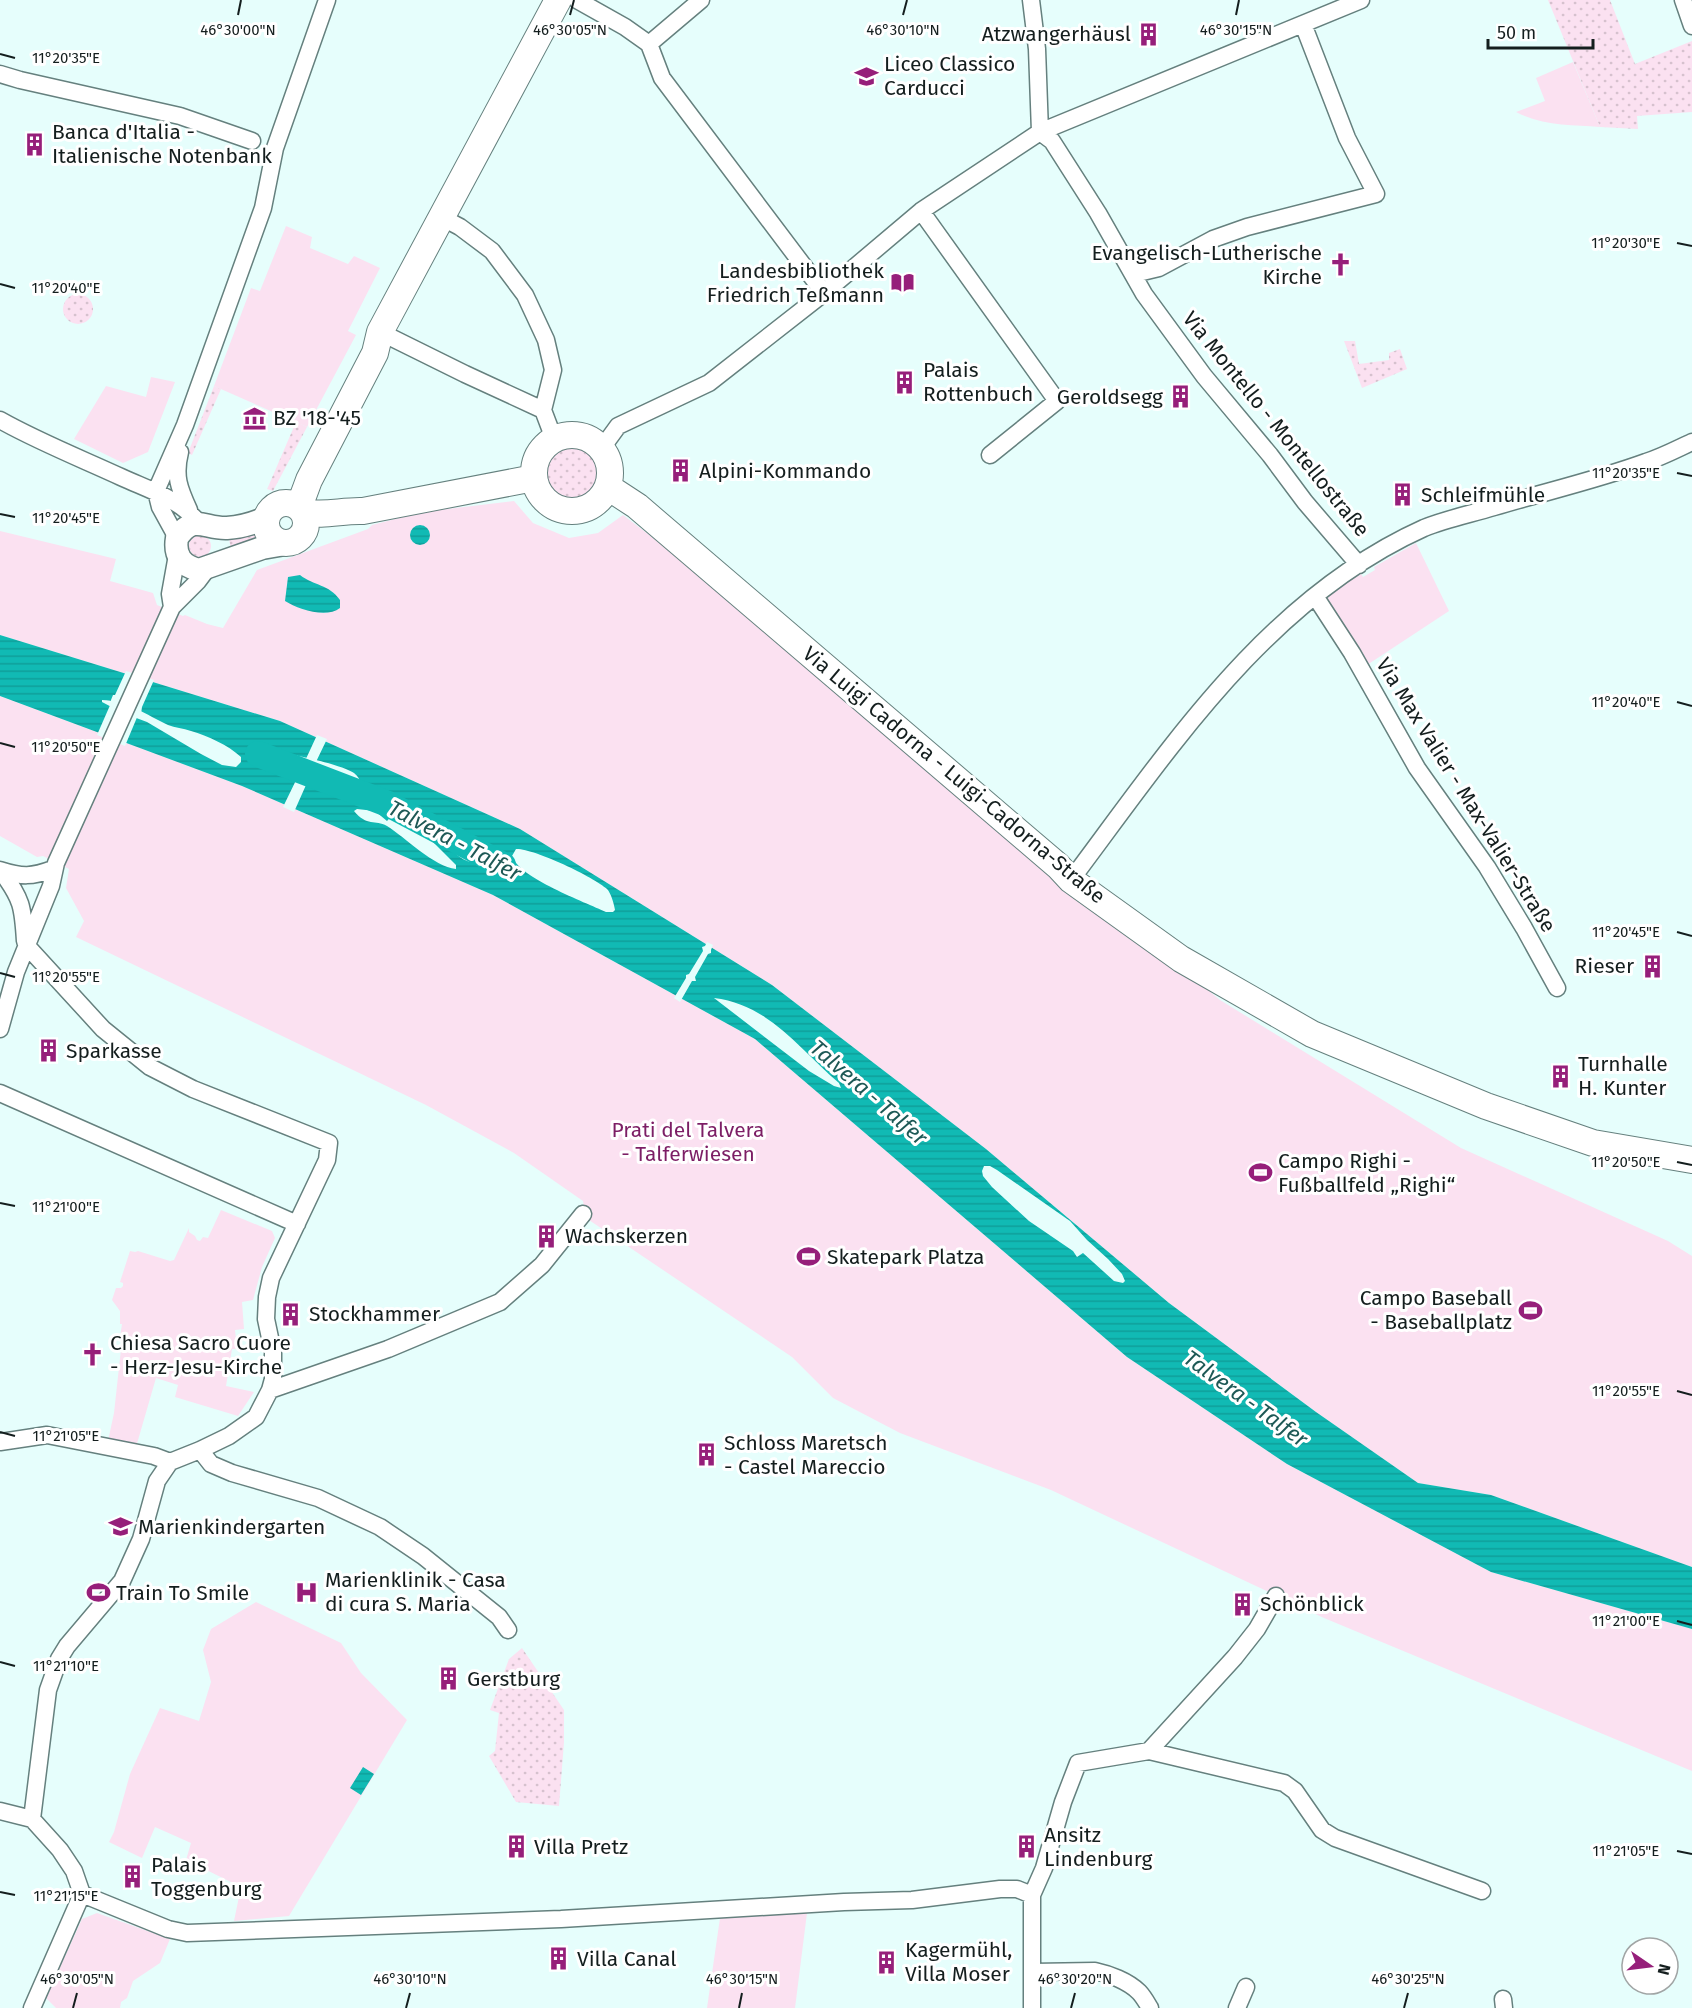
<svg xmlns="http://www.w3.org/2000/svg" width="1692" height="2008" viewBox="0 0 1692 2008" font-family="'Fira Sans',sans-serif">
  <defs>
    <pattern id="grass-dots" width="8" height="8" patternUnits="userSpaceOnUse" patternTransform="scale(1.5)"><rect width="8" height="8" fill="#fbe1f1"/><path d="M2 2h.1M6 6h.1" fill="none" stroke="#d6c1ce" stroke-width="1.8" stroke-linecap="round"/></pattern>
    <pattern id="water-rules" width="6" height="5" patternUnits="userSpaceOnUse" patternTransform="scale(1.5)"><rect width="6" height="5" fill="#11bab4"/><path d="M0 2.5h6" fill="none" stroke="#0f9f9a"/></pattern>
  </defs>
  <rect width="100%" height="100%" fill="#e6fefc"/>
  <path fill="url(#grass-dots)" d="M1548,0H1610L1635,64L1692,41V112L1637,116L1638,129L1600,127Z
    M63 309a15 15 0 1 1 30 0a15 15 0 1 1-30 0Z
    M1344,341H1355L1359,364L1389,360V353L1400,349L1407,369L1362,388Z
    M214,386L221,389L192,455L188,453Z
    M296,422L307,427L273,491L267,489L268,487Z
    M543 472a29 29 0 1 1 58 0a29 29 0 1 1-58 0Z
    M261,527L262,533L267,541L231,549L228,534Z
    M189 546a11 11 0 1 1 22 0a11 11 0 1 1-22 0Z
    M522,1648L564,1710V1742L559,1806L516,1802L489,1756L495,1751L499,1713L490,1710L509,1659Z"/>
  <path fill="#fbe1f1" d="M1573,62L1600,127C1572,125 1542,126 1516,112L1545,101L1536,78Z
    M286,226L312,237L310,248L348,264L354,256L380,268L348,331L356,335L307,427L214,386L251,288L260,291Z
    M151,377L175,382L148,452L123,463L74,439L106,386L146,397Z
    M514,501L533,523L569,538L598,533L623,515L790,642L949,776L1220,1000L1461,1148L1668,1241L1692,1256V1567L1491,1495L1418,1483L1316,1412L1169,1303L986,1149L772,985L520,829L280,721L0,635V531L116,559L110,581L153,593L157,605L183,616L185,615L207,624L223,628L257,570L368,529L372,525L422,512Z
    M1416,543L1449,611L1367,665L1324,594L1361,574L1363,577L1375,570L1374,567Z
    M0,696L242,786L493,895L755,1039L1127,1357L1287,1464L1491,1572L1692,1629V1771L1324,1618L1051,1490L900,1433L833,1398L792,1357L586,1218L583,1201L514,1153L426,1105L76,937L84,921L66,888L69,869L43,856L37,857L0,836Z
    M221,1210L272,1231L275,1238L262,1267L253,1300L242,1302L244,1329L235,1330L237,1349H232L226,1386L254,1392L238,1416L175,1397L178,1385L156,1378L136,1447L108,1441L114,1413L122,1340L120,1337L122,1324H120V1311L112,1300L116,1288H121L123,1286V1283L120,1282L130,1251L135,1252L138,1251L170,1261L174,1260L189,1228V1232L195,1236L197,1240L200,1241L203,1237L208,1238Z
    M256,1602L341,1643L361,1673L407,1720L289,1916L234,1921L241,1887L186,1860L191,1843L155,1827L142,1858L109,1842L114,1832L130,1774L160,1708L199,1721L211,1682L203,1650L211,1629Z
    M97,1913L170,1939L160,1963L133,1981L127,1998L121,2002L120,2008H56L46,1998L82,1919Z
    M807,1913L795,2008H707L720,1918Z"/>
  <path fill="url(#water-rules)" fill-rule="evenodd" d="M410 535a10 10 0 1 1 20 0a10 10 0 1 1-20 0Z
    M300,575C314,586 329,584 340,600V608C326,619 298,609 285,601L288,577Z
    M0,635L280,721L520,829L772,985L986,1149L1169,1303L1316,1412L1418,1483L1491,1495L1692,1567V1629L1491,1572L1287,1464L1127,1357L755,1039L493,895L242,786L0,696ZM102,700C126,700 147,715 168,725C175,728 183,728 191,731C208,736 228,745 241,757V762L236,767L222,765L201,754L147,722L123,713L102,702ZM286,754C299,755 344,766 354,773C358,776 360,780 362,785L361,791C337,801 294,775 283,755ZM357,809L375,811L387,821C390,818 393,814 398,812C416,806 452,831 467,840L471,845L473,862C459,862 451,844 432,841L456,865V869C434,867 405,837 387,826C375,819 367,827 354,811ZM516,849C533,848 594,877 607,889C611,893 614,904 615,910L613,912H606C585,902 519,878 512,856ZM714,998C770,1005 799,1049 839,1083L841,1088L834,1086L809,1071ZM984,1166H990L997,1170L1070,1221L1087,1240L1108,1259L1122,1274L1125,1281L1123,1283L1114,1281L1083,1253L1077,1257L1073,1251L1029,1221L992,1187L983,1176L982,1171Z
    M363,1767L374,1774L361,1795L350,1788Z"/>
  <path fill="#e6fefc" d="M126,671L154,680L142,707L141,714L111,703V700L113,695H115Z
    M111,703L138,715L125,746L97,735Z
    M317,735L327,739L315,764L305,761Z
    M301,770L310,776L294,812L283,807Z
    M707,942L713,945L711,950V953L708,954L695,977L696,981H692L680,1002L674,998L686,978V975L689,974L703,951L702,947L705,946Z"/>
  <g fill="none" stroke-linecap="round" stroke-linejoin="round">
    <path stroke="#11bab4" stroke-width="26" d="M258,754L388,804L503,865"/>
    <defs>
      <path id="street" d="M577,0L625,27L649,44L662,78L824,293
        M1031,0L1037,49L1040,132
        M1683,0L1692,26
        M649,44L701,0
        M0,74L20,80L180,116L252,141
        M1040,132L1052,141L1098,213L1144,294L1204,376L1270,455L1305,502L1359,565
        M921,211L1057,401L990,455
        M441,217L460,227L492,251L525,295L546,340L553,370L543,410L554,439
        M1134,274L1159,268L1213,239L1247,227L1376,194L1347,138L1303,24
        M380,332L465,374L543,410
        M0,420C37,441 82,459 121,477C149,490 178,498 199,523
        M602,448L618,426L709,383L824,293L921,211L1040,132L1361,0
        M180,452C174,476 179,488 189,510
        M177,538L160,507L156,491L185,425L263,208L275,148L327,0
        M1315,596L1352,653L1417,768L1487,867L1524,928L1557,988
        M172,607L170,594L177,555
        M0,870C22,877 32,877 53,869
        M1,871C22,899 23,907 25,941
        M1071,880C1170,748 1268,598 1424,528C1446,519 1471,514 1494,507C1544,492 1597,480 1646,462C1662,457 1677,449 1692,442
        M26,945L103,1029L150,1067L193,1089L329,1143L327,1160L271,1278L267,1297L266,1319L273,1352V1379L270,1390L256,1417L229,1436L200,1450L170,1462L157,1481L141,1539L122,1581L67,1646L59,1659L48,1690L32,1819L60,1850L74,1871L82,1894
        M0,1029L16,972L51,886L56,863L172,607L198,581L207,569
        M0,1093L297,1224
        M270,1390L388,1349L500,1302L542,1265L583,1214
        M0,1442L47,1435L154,1456L170,1462
        M200,1450L211,1464L232,1473L318,1498L380,1527L423,1556L499,1617L508,1630
        M1149,1751L1284,1783L1295,1791L1322,1830L1335,1838L1482,1891
        M0,1811L32,1819
        M82,1894L168,1929L187,1933L561,1919L844,1902L912,1900L1000,1889H1017L1032,1895V2008
        M1032,1895L1044,1868L1063,1802L1078,1763L1149,1751L1235,1657L1257,1629L1276,1596
        M1033,1972L1095,1971C1109,1974 1128,1981 1139,1992C1143,1996 1147,2003 1150,2008
        M1503,1999L1504,2008
        M32,2008L82,1894
        M1237,2008L1246,1987"/>
      <path id="secondary" d="M268,517C255,523 242,527 227,528C204,529 194,513 177,538C174,556 182,566 199,570L262,548L285,544"/>
      <path id="primary" d="M534 473a38 38 0 1 1 76 0a38 38 0 1 1-76 0Z
        M608,487L637,506L1058,866L1071,880L1181,959L1312,1034L1486,1106L1593,1143L1692,1160
        M266 523a20 20 0 1 1 40 0a20 20 0 1 1-40 0Z
        M299,507L309,480L375,353L380,332L558,0
        M303,512C324,517 342,510 363,511L534,478"/>
    </defs>
    <use href="#street" stroke="#65807e" stroke-width="19"/>
    <use href="#secondary" stroke="#65807e" stroke-width="25"/>
    <use href="#primary" stroke="#65807e" stroke-width="28"/>
    <use href="#street" stroke="#fff" stroke-width="16"/>
    <use href="#secondary" stroke="#fff" stroke-width="22"/>
    <use href="#primary" stroke="#fff" stroke-width="26"/>
  </g>
  <path fill="none" stroke="#141e1e" stroke-width="2" d="M238,15L241,0M570,15L574,0M903,15L907,0M1236,15L1239,0M0,54L15,58M1677,243L1692,246M0,284L15,288M1677,473L1692,476M0,514L15,517M1677,702L1692,706M0,743L15,747M1677,932L1692,936M0,973L15,977M1677,1162L1692,1165M0,1203L15,1206M1677,1391L1692,1395M0,1432L15,1436M1677,1621L1692,1625M0,1662L15,1666M1677,1851L1692,1854M0,1892L15,1895M73,2008L77,1993M406,2008L410,1993M739,2008L742,1993M1071,2008L1075,1993M1404,2008L1408,1993"/>
  <defs>
    <symbol id="building-bare" viewBox="-9 -9 18 18"><path d="M-4-6H4V6H1V3H-1V6H-4ZM-2.5-4.3h1.7v1.8h-1.7ZM.8-4.3h1.7v1.8H.8ZM-2.5-1h1.7V.8h-1.7ZM.8-1h1.7V.8H.8Z" fill="#961f7a" stroke="#fff" stroke-width="2.5" paint-order="stroke"/></symbol>
    <symbol id="school-bare" viewBox="-9 -9 18 18"><path d="M0-5L7-2L0 1L-7-2ZM-4 1L0 2.5L4 1V4Q0 6-4 4Z" fill="#961f7a" stroke="#fff" stroke-width="2.5" paint-order="stroke"/></symbol>
    <symbol id="church-bare" viewBox="-9 -9 18 18"><path d="M-1.2-6h2.4v3.5h3.3v2.4h-3.3V6h-2.4V-.1h-3.3v-2.4h3.3Z" fill="#961f7a" stroke="#fff" stroke-width="2.5" paint-order="stroke"/></symbol>
    <symbol id="library-bare" viewBox="-9 -9 18 18"><path d="M-6-4Q-3-5.5-.7-3.5V5Q-3 3-6 4ZM6-4Q3-5.5 .7-3.5V5Q3 3 6 4Z" fill="#961f7a" stroke="#fff" stroke-width="2.5" paint-order="stroke"/></symbol>
    <symbol id="museum-bare" viewBox="-9 -9 18 18"><path d="M0-6L6-3V-2H-6V-3ZM-5-1h2V3h-2ZM-1-1h2V3h-2ZM3-1h2V3H3ZM-6 4H6V6H-6Z" fill="#961f7a" stroke="#fff" stroke-width="2.5" paint-order="stroke"/></symbol>
    <symbol id="stadium-bare" viewBox="-9 -9 18 18"><path d="M0-5a6.5 5 0 1 0 0 10a6.5 5 0 1 0 0-10ZM-3.5-1.8h7v3.6h-7Z" fill="#961f7a" stroke="#fff" stroke-width="2.5" paint-order="stroke"/></symbol>
    <symbol id="hospital-bare" viewBox="-9 -9 18 18"><path d="M-5-5h3v3.5h4V-5h3V5h-3V1.5h-4V5h-3Z" fill="#961f7a" stroke="#fff" stroke-width="2.5" paint-order="stroke"/></symbol>
  </defs>
  <g fill-rule="evenodd">
    <use href="#building-bare" x="1132" y="18" width="33" height="33"/>
    <use href="#school-bare" x="850" y="60" width="33" height="33"/>
    <use href="#building-bare" x="18" y="128" width="33" height="33"/>
    <use href="#church-bare" x="1324" y="248" width="33" height="33"/>
    <use href="#library-bare" x="886" y="266" width="33" height="33"/>
    <use href="#building-bare" x="888" y="366" width="33" height="33"/>
    <use href="#building-bare" x="1164" y="380" width="33" height="33"/>
    <use href="#museum-bare" x="238" y="402" width="33" height="33"/>
    <use href="#building-bare" x="664" y="454" width="33" height="33"/>
    <use href="#building-bare" x="1386" y="478" width="33" height="33"/>
    <use href="#building-bare" x="1636" y="950" width="33" height="33"/>
    <use href="#building-bare" x="32" y="1034" width="33" height="33"/>
    <use href="#building-bare" x="1544" y="1060" width="33" height="33"/>
    <use href="#stadium-bare" x="1244" y="1156" width="33" height="33"/>
    <use href="#building-bare" x="530" y="1220" width="33" height="33"/>
    <use href="#stadium-bare" x="792" y="1240" width="33" height="33"/>
    <use href="#stadium-bare" x="1514" y="1294" width="33" height="33"/>
    <use href="#building-bare" x="274" y="1298" width="33" height="33"/>
    <use href="#church-bare" x="76" y="1338" width="33" height="33"/>
    <use href="#building-bare" x="690" y="1438" width="33" height="33"/>
    <use href="#school-bare" x="104" y="1510" width="33" height="33"/>
    <use href="#hospital-bare" x="290" y="1576" width="33" height="33"/>
    <use href="#stadium-bare" x="82" y="1576" width="33" height="33"/>
    <use href="#building-bare" x="1226" y="1588" width="33" height="33"/>
    <use href="#building-bare" x="432" y="1662" width="33" height="33"/>
    <use href="#building-bare" x="500" y="1830" width="33" height="33"/>
    <use href="#building-bare" x="1010" y="1830" width="33" height="33"/>
    <use href="#building-bare" x="116" y="1860" width="33" height="33"/>
    <use href="#building-bare" x="542" y="1942" width="33" height="33"/>
    <use href="#building-bare" x="870" y="1946" width="33" height="33"/>
  </g>
  <g text-anchor="middle" stroke-width="6" stroke-linejoin="round" paint-order="stroke">
    <g font-size="21" fill="#141e1e" stroke="#fff" text-anchor="start">
      <text x="1131" y="41" text-anchor="end">Atzwangerhäusl</text>
      <text x="884" y="71">Liceo Classico<tspan x="884" dy="24">Carducci</tspan></text>
      <text x="52" y="139">Banca d'Italia -<tspan x="52" dy="24">Italienische Notenbank</tspan></text>
      <text x="1322" y="260" text-anchor="end">Evangelisch-Lutherische<tspan x="1322" dy="24">Kirche</tspan></text>
      <text x="884" y="278" text-anchor="end">Landesbibliothek<tspan x="884" dy="24">Friedrich Teßmann</tspan></text>
      <text x="923" y="377">Palais<tspan x="923" dy="24">Rottenbuch</tspan></text>
      <text x="1163" y="404" text-anchor="end">Geroldsegg</text>
      <text x="273" y="425">BZ '18-'45</text>
      <text x="699" y="478">Alpini-Kommando</text>
      <text x="1421" y="502">Schleifmühle</text>
      <text x="1634" y="973" text-anchor="end">Rieser</text>
      <text x="66" y="1058">Sparkasse</text>
      <text x="1578" y="1071">Turnhalle<tspan x="1578" dy="24">H. Kunter</tspan></text>
      <text x="1278" y="1168">Campo Righi -<tspan x="1278" dy="24">Fußballfeld „Righi“</tspan></text>
      <text x="565" y="1243">Wachskerzen</text>
      <text x="827" y="1264">Skatepark Platza</text>
      <text x="1512" y="1305" text-anchor="end">Campo Baseball<tspan x="1512" dy="24">- Baseballplatz</tspan></text>
      <text x="309" y="1321">Stockhammer</text>
      <text x="110" y="1350">Chiesa Sacro Cuore<tspan x="110" dy="24">- Herz-Jesu-Kirche</tspan></text>
      <text x="724" y="1450">Schloss Maretsch<tspan x="724" dy="24">- Castel Mareccio</tspan></text>
      <text x="138" y="1534">Marienkindergarten</text>
      <text x="325" y="1587">Marienklinik - Casa<tspan x="325" dy="24">di cura S. Maria</tspan></text>
      <text x="116" y="1600">Train To Smile</text>
      <text x="1260" y="1611">Schönblick</text>
      <text x="467" y="1686">Gerstburg</text>
      <text x="1044" y="1842">Ansitz<tspan x="1044" dy="24">Lindenburg</tspan></text>
      <text x="534" y="1854">Villa Pretz</text>
      <text x="151" y="1872">Palais<tspan x="151" dy="24">Toggenburg</tspan></text>
      <text x="905" y="1957">Kagermühl,<tspan x="905" dy="24">Villa Moser</tspan></text>
      <text x="577" y="1966">Villa Canal</text>
    </g>
    <g font-size="21" fill="#141e1e" stroke="#fff">
      <text transform="translate(1276 424) rotate(51)" y="7">Via Montello - Montellostraße</text>
      <text transform="translate(954 775) rotate(40)" y="7">Via Luigi Cadorna - Luigi-Cadorna-Straße</text>
      <text transform="translate(1466 795) rotate(58)" y="7">Via Max Valier - Max-Valier-Straße</text>
    </g>
    <g font-size="21" fill="#7c1e65" stroke="#fff">
      <text x="688" y="1137">Prati del Talvera<tspan x="688" dy="24">- Talferwiesen</tspan></text>
    </g>
    <g font-size="22" font-style="italic" fill="#1e5956" stroke="#fff">
      <text transform="translate(455 840) rotate(28)" y="8">Talvera - Talfer</text>
      <text transform="translate(869 1092) rotate(41)" y="8">Talvera - Talfer</text>
      <text transform="translate(1246 1398) rotate(36)" y="8">Talvera - Talfer</text>
    </g>
  </g>
  <g font-size="15" text-anchor="middle" fill="#141e1e" stroke="#fff" stroke-width="6" stroke-linejoin="round" paint-order="stroke">
    <text x="238" y="35">46°30'00"N</text>
    <text x="570" y="35">46°30'05"N</text>
    <text x="903" y="35">46°30'10"N</text>
    <text x="1236" y="35">46°30'15"N</text>
    <text x="66" y="63">11°20'35"E</text>
    <text x="1626" y="248">11°20'30"E</text>
    <text x="66" y="293">11°20'40"E</text>
    <text x="1626" y="478">11°20'35"E</text>
    <text x="66" y="523">11°20'45"E</text>
    <text x="1626" y="707">11°20'40"E</text>
    <text x="66" y="752">11°20'50"E</text>
    <text x="1626" y="937">11°20'45"E</text>
    <text x="66" y="982">11°20'55"E</text>
    <text x="1626" y="1167">11°20'50"E</text>
    <text x="66" y="1212">11°21'00"E</text>
    <text x="1626" y="1396">11°20'55"E</text>
    <text x="66" y="1441">11°21'05"E</text>
    <text x="1626" y="1626">11°21'00"E</text>
    <text x="66" y="1671">11°21'10"E</text>
    <text x="1626" y="1856">11°21'05"E</text>
    <text x="66" y="1901">11°21'15"E</text>
    <text x="77" y="1984">46°30'05"N</text>
    <text x="410" y="1984">46°30'10"N</text>
    <text x="742" y="1984">46°30'15"N</text>
    <text x="1075" y="1984">46°30'20"N</text>
    <text x="1408" y="1984">46°30'25"N</text>
  </g>
  <g transform="translate(1650 1966) rotate(104)"><circle r="28" fill="#ffffff" stroke="#a1a5a5" stroke-width="1.5"/>
  <path d="M0-4.5L10 22L0 15L-10 22Z" fill="#961f7a"/>
  <text y="-9" font-size="16" font-weight="bold" text-anchor="middle" fill="#141e1e">N</text>
  </g>
  <path d="M1488 39v9h105v-9" fill="none" stroke="#141e1e" stroke-width="3"/>
  <text x="1497" y="39" font-size="18" fill="#141e1e" stroke="#ffffff" stroke-width="4.5" paint-order="stroke">50 m</text>
</svg>
